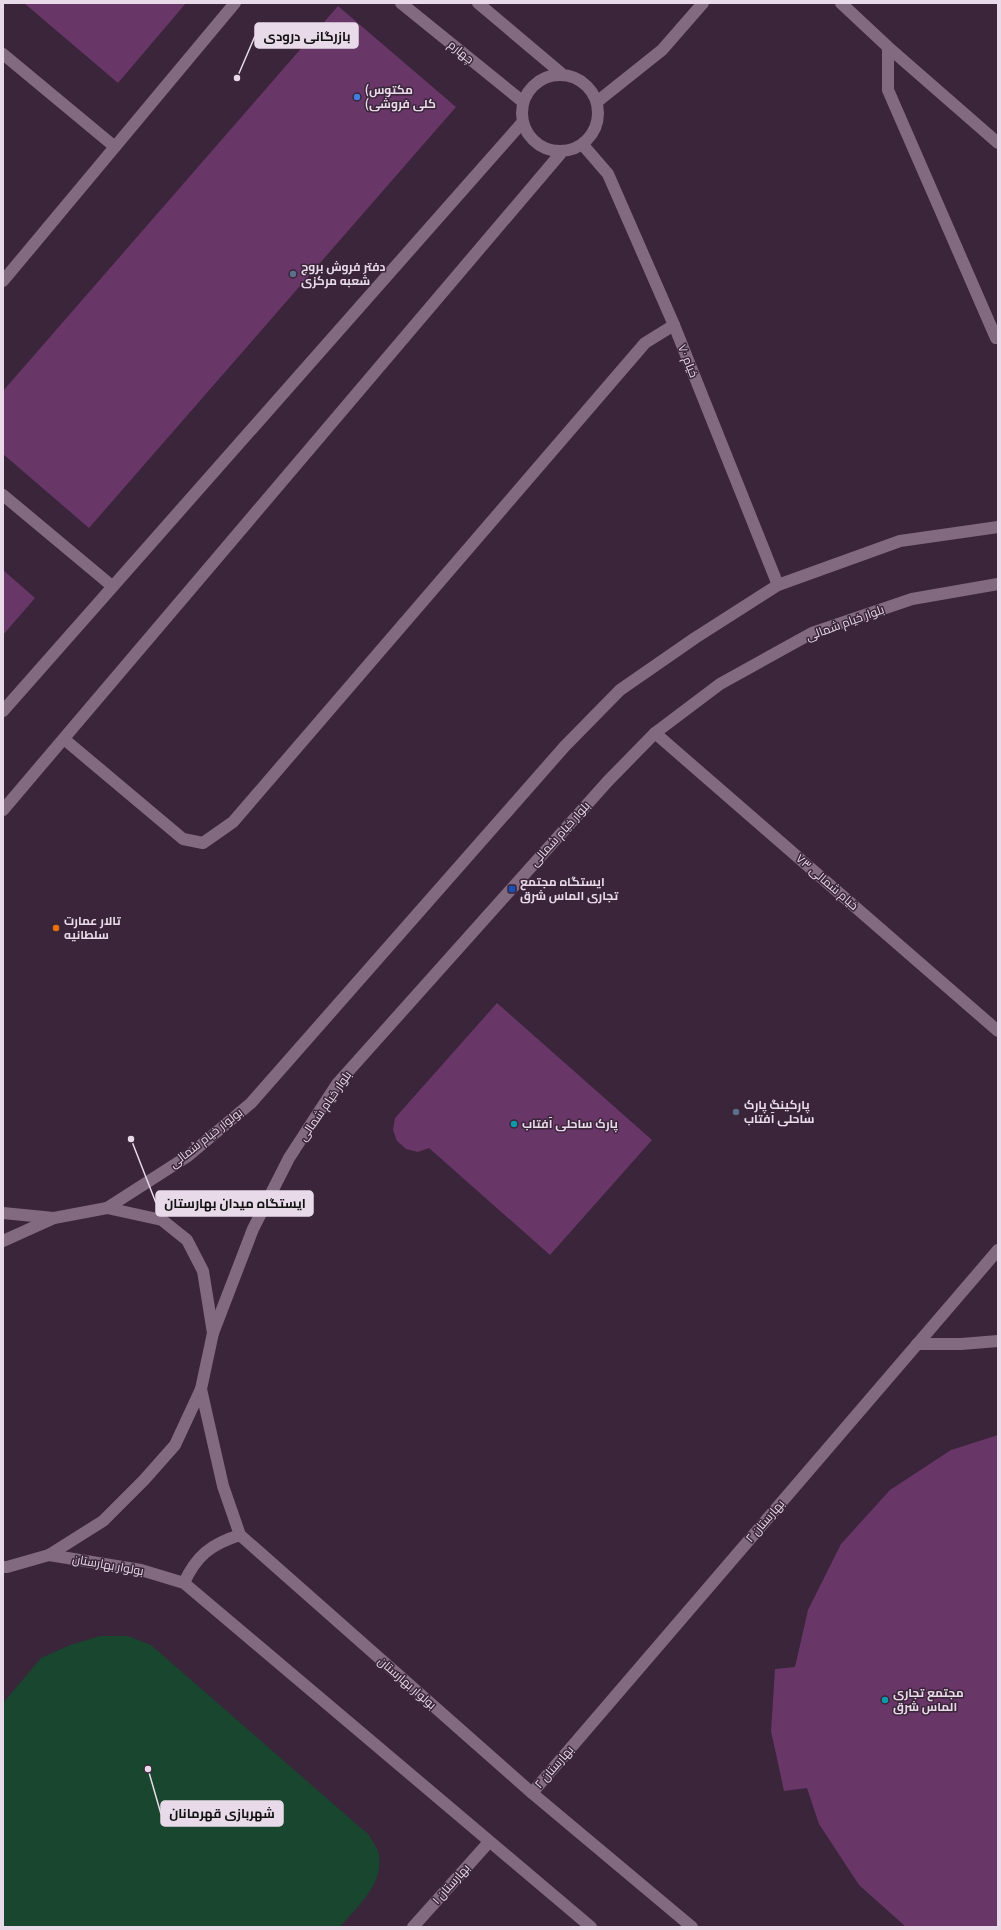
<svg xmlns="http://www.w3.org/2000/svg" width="1001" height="1930" viewBox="0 0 1001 1930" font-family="'Roboto Condensed',Cairo,sans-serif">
  <rect width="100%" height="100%" fill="#3a253a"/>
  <path fill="#18462e" d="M100,1636H128L151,1645L369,1835C372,1841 378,1848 379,1855C384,1884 357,1907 340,1927H3V1703L41,1658L70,1645Z"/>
  <path fill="#693668" d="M24,3H186L118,83Z
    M338,6L456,107L89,528L3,454V391Z
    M3,570L35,598L3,635Z
    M497,1003L652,1140L550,1255L429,1148L418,1152L406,1149L397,1141L393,1130L395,1118Z
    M998,1435V1927H906L859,1885L819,1824L807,1788L784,1791L771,1731L775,1669L795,1667L808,1610L841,1544L890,1490L951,1450Z"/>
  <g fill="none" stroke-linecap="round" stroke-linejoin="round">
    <path stroke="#826a81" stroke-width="12" d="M64,739L183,839L203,843L233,822L645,343L674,325
      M917,1344H961L998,1341"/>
    <path stroke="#826a81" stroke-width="12" d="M3,495L112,586"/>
    <path stroke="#826a81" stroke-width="12" d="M401,3L522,101
      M478,3L561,73
      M841,3L888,47L998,143
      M888,47V90L996,338H998
      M3,54L115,147
      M522 113a38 38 0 1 1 76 0a38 38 0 1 1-76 0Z
      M598,101L662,50L703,3
      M583,145L608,174L674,325L778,585
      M3,281L235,3
      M3,711L521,124
      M655,733L998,1031
      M3,810L561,153
      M3,1213L54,1218
      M532,1793L998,1250
      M413,1927L489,1842"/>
    <path stroke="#826a81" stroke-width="12" d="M107,1208L188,1156L251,1103L565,746L620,690L695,638L778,585L900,541L998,527
      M213,1333L253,1229L289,1158L337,1084L608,781L655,733L720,684L812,633L912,599L998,584
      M201,1389L223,1486L240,1535L532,1793L692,1927
      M49,1555L141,1570L184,1583L591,1927
      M184,1583C196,1556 211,1544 240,1535"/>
    <path stroke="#826a81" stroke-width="12" d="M3,1241L54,1218L107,1208L162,1220L187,1240L203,1271L213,1333L201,1389L175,1445L144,1480L103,1521L49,1555L7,1567H3"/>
  </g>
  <circle fill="#3f7fe0" stroke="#3a253a" stroke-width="1.5" cx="357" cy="97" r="4"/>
  <g fill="#5c6f8a" stroke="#3a253a" stroke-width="1.5">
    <circle cx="293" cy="274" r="4"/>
    <circle cx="736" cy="1112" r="4"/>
  </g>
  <rect fill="#1a4fb4" stroke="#3a253a" stroke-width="1.5" x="508" y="885" width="8" height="8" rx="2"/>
  <circle fill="#e8710a" stroke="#3a253a" stroke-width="1.5" cx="56" cy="928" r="4"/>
  <g fill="#0f9aa8" stroke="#3a253a" stroke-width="1.5">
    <circle cx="514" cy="1124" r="4"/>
    <circle cx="885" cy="1700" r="4"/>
  </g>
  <g text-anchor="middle" stroke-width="3" stroke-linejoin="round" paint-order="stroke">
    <g font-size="12" fill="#e8dae8" stroke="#3a253a">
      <text transform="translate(461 52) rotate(39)" y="4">چهارم</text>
      <text transform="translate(688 361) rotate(68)" y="4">خیام ۷۰</text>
      <text transform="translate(845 623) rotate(-20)" y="4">بلوار خیام شمالی</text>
      <text transform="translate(560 834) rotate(-48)" y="4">بلوار خیام شمالی</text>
      <text transform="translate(827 882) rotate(41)" y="4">خیام شمالی ۷۳</text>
      <text transform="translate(325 1106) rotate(-55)" y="4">بلوار خیام شمالی</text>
      <text transform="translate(206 1138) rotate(-38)" y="4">بولوار خیام شمالی</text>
      <text transform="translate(765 1521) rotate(-49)" y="4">بهارستان ۲</text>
      <text transform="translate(108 1565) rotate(10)" y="4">بولوار بهارستان</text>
      <text transform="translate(407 1683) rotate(41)" y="4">بولوار بهارستان</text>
      <text transform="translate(554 1767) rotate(-49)" y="4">بهارستان ۲</text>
      <text transform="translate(451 1884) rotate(-48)" y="4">بهارستان ۱</text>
    </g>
    <g font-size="12" font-weight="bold" fill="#e8dae8" stroke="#3a253a" text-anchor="start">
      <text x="365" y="94">(مکتوس<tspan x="365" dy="14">(کلی فروشی</tspan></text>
      <text x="301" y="271">دفتر فروش بروج<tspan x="301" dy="14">شعبه مرکزی</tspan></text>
      <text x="520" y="886">ایستگاه مجتمع<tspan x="520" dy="14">تجاری الماس شرق</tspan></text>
      <text x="64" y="925">تالار عمارت<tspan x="64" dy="14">سلطانیه</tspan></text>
      <text x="744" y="1109">پارکینگ پارک<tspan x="744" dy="14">ساحلی آفتاب</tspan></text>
      <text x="522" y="1128">پارک ساحلی آفتاب</text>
      <text x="893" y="1697">مجتمع تجاری<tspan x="893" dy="14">الماس شرق</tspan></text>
    </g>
  </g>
  <path fill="none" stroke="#e8dae8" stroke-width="1.5" d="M237 78L255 36M131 1139L156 1203M148 1769L161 1814"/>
  <g fill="#e8dae8" stroke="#3a253a" stroke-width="1.5">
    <circle cx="237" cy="78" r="4"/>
    <circle cx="131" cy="1139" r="4"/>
    <circle cx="148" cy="1769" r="4"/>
  </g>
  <g fill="#e8dae8" stroke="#e8dae8" stroke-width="1.5">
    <rect x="255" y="23" width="103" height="25" rx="4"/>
    <rect x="156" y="1191" width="157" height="25" rx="4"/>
    <rect x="161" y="1801" width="122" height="25" rx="4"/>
  </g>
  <g font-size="13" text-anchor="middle" font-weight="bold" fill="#111">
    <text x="307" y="41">بازرگانی درودی</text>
    <text x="235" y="1208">ایستگاه میدان بهارستان</text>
    <text x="222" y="1818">شهربازی قهرمانان</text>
  </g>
  <rect width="1001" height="1930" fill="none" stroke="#e8dae8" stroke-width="8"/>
</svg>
